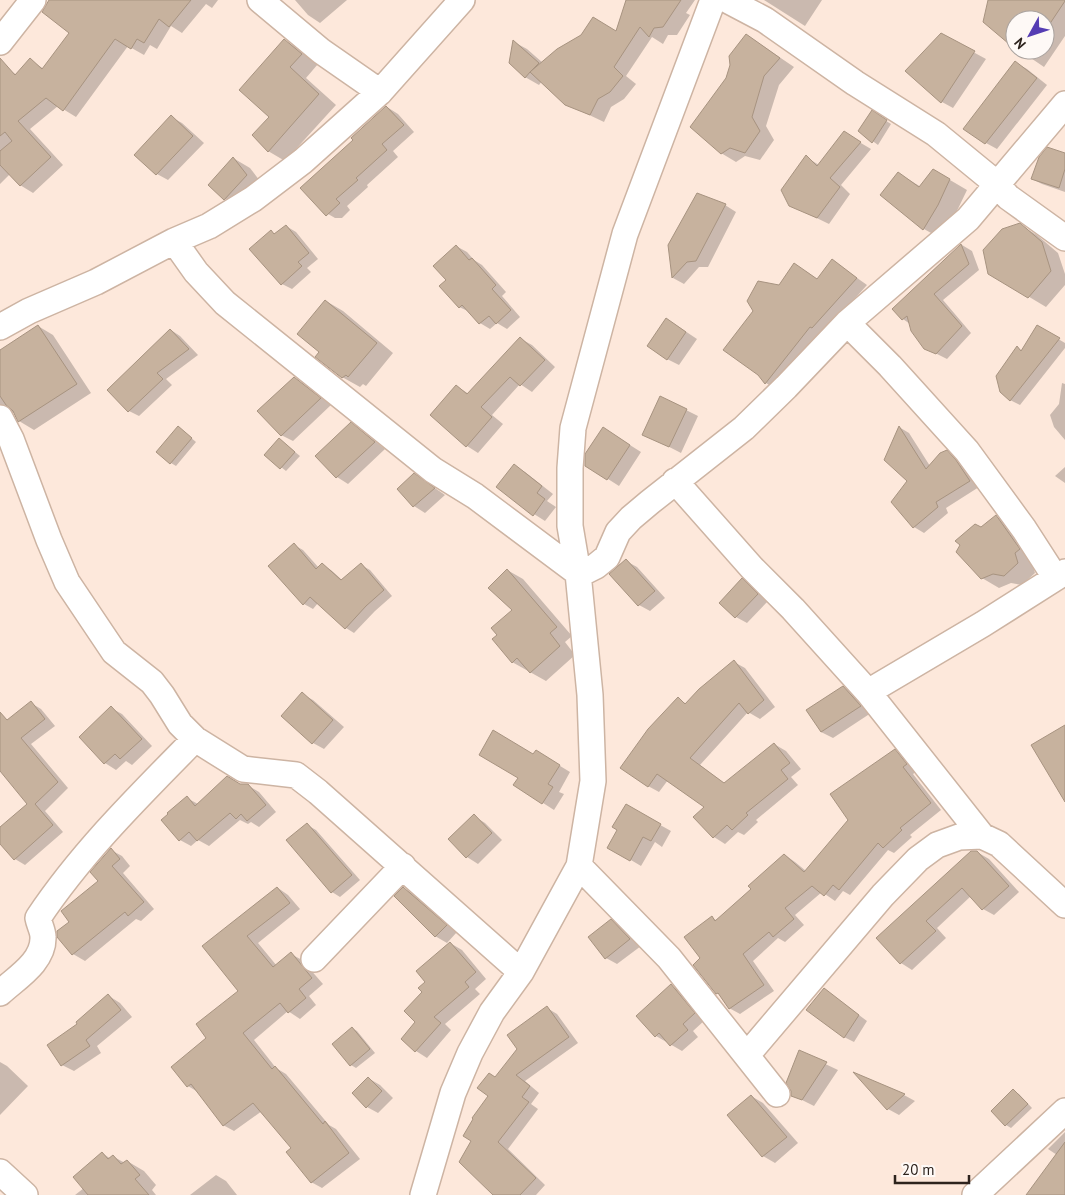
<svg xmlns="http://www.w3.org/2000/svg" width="1065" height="1195" viewBox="0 0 1065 1195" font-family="'PT Sans',sans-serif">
  <rect width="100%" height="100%" fill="#fde8db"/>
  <path fill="#0003" d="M51,0H218L212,8L206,4L182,33L171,26L157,49L150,45L144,55L128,46L76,117L58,106L30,129L63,165L33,193L20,185L10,174L0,184V78L9,70L17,75L30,60L44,69L71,33Z
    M295,0H347L320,23L308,15Z
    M626,0H695L686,13L690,15L677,35H668L663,44L652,37L626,76L636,84L624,99L611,107L604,122L566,104L542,81L539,85L525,77L514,42L527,49L543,63L616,33Z
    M764,0H822L805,26Z
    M990,0H1063L1065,2V36L1044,67L1019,50H1045V20H1015V47Z
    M747,35L794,67L779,85L766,126L774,140L760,160L745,156L736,162L721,153L727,79Z
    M942,35L986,59L953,108L942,102Z
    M285,41L302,50L318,64L306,78L336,105L285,161L268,151L270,117Z
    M1016,63L1027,69L1047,85L997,149L986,143Z
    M387,107L398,114L414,132L393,151L398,157L367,185L368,187L347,206L350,210L342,218H335L323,211L354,140Z
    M872,112L891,124L878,145L859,131Z
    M171,117L182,123L204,143L168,180L157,174Z
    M844,133L871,149L841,185L850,194L829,224L790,205L806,157L819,165Z
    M1065,154V192L1042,184L1032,179Z
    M233,158L250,168L263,185L242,209L225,199Z
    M933,170L967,190L955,215L940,238L924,229L898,173L921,187Z
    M725,205L736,212L708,267H699L684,284L673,278L669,245Z
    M1020,225L1037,235L1058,253L1065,274V285L1046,307L989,273Z
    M286,226L296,232L318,259L307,268L311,272L292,289L282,284L271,232L276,234Z
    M962,245L972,251L979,270L943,300L971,333L947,359L925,348L910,324L903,319L893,309Z
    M456,246L467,252L474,260L482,265L506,292L502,296L520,317L507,329L497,323L490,329L480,323L470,312L459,307Z
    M832,260L867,285L824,333L777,390L766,383L759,374L780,287L806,271L818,280Z
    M326,301L343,311L393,353L366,386L363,384L360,387L342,377L321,352Z
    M667,319L697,339L679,365L667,359Z
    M38,326L53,335L91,393L34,430L19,421L14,412L9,413L0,432V351Z
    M1038,327L1065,343V348L1020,405L1010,400L1017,348L1023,351Z
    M171,330L180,336L198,355L166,379L172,385L139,416L129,411Z
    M521,339L532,345L555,367L532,392L520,384L492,415L503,424L478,453L467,446L431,414L456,386L469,394Z
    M294,378L305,385L331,405L293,441L281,435Z
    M1062,383L1065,384V440L1054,427L1050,415L1059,404Z
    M686,410L698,416L681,453L644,434Z
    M351,424L362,431L385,449L348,484L337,477L317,456Z
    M899,427L909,433L930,466L947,452L958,458L979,487L946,508L948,513L924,533L914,527L909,481Z
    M183,431L196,442L176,466L171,463Z
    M614,435L641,452L619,486L586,465Z
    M279,439L300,456L286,471L266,455Z
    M514,466L525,472L553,494L547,501L556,507L545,521L534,514Z
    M1065,467V483L1055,476Z
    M426,482L445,495L425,513L414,506Z
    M996,516L1013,526L1032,563L1035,573L1022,585L1011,583L999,588L982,578V528Z
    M294,545L303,550L319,568L322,565L331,570L342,580L361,565L370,570L392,596L375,611L354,633L346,628L318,603L313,609L304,604L270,566Z
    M626,561L637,567L665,598L650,611L639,605Z
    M507,570L523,579L572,636L565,642L575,655L546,681L512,662L499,635L514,610Z
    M742,580L753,586L768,601L747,623L736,617Z
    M734,662L745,668L775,707L760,719L748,712L700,765L725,784L774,744L786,751L801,769L791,777L798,785L756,820L758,822L744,835L738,832L725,844L714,837L706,807L668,780L659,792L648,786L678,699L687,704Z
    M843,687L854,694L871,713L833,738L821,732Z
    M302,694L313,700L344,727L324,749L313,743Z
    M31,703L41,709L55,726L31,744L68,788L45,811L63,832L25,865L15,859L0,842V829L28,804L0,769V728Z
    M111,708L122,714L152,746L132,765L126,761L116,770L105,763L81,737Z
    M895,750L905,756L917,771L913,774L941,810L910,835L912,837L894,853L888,850L850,895L843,891L835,901L822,892L795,915L804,925L785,942L778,938L753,961L774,991L740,1014L729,1008L721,995L717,993L702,958L712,917L717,921L753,889L785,855L795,862L806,871L850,820Z
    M547,758L570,772L559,792L564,794L554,810L515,785Z
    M247,785L259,792L276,812L259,827L251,822L248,824L240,820L209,846L198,840L191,846L180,840L187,798L198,804Z
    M626,806L671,831L662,847L655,842L641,866L609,847L618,830Z
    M474,816L485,823L502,840L478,864L467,857L450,840Z
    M307,825L316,830L360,880L340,897L332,892Z
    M111,850L122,856L130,866L123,873L154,909L141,921L136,919L85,961L73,954L59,937L100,881Z
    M977,852L989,859L1019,892L994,915L983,909L971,896L937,928L946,938L912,970L901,963L878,938Z
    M278,888L288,895L300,909L258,943L277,966L291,954L302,960L323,984L309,996L316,1005L300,1019L288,1011L254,1040L276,1068L286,1074L329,1125L336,1129L360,1159L322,1188L311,1182L293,1148L262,1111L234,1131L223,1125L198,1092L188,1086L208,1038L239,991L204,946Z
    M403,888L415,895L457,932L447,943L435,936Z
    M611,921L622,927L641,946L617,964L606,958Z
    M450,943L462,950L486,979L475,989L480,994L445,1024L451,1030L427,1058L416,1051L402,1039L417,1022L427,982Z
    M672,986L683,992L705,1020L693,1031L698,1037L682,1051L656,1036Z
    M824,989L867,1021L854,1042L844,1037Z
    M109,996L120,1003L132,1017L97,1046L101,1053L74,1071L62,1065L79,1024Z
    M547,1008L557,1014L578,1043L525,1081L539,1093L531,1104L538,1109L508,1149L545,1185L536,1195H495L473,1140L496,1078Z
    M352,1028L357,1031L375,1053L356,1068L351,1065Z
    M800,1052L838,1070L814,1106L792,1095Z
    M0,1062L7,1066L28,1086L0,1115Z
    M858,1076L904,1095L915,1101L899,1115L888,1109Z
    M368,1078L380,1085L393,1098L378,1113L367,1107Z
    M1014,1091L1019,1094L1032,1108L1011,1128L1006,1125Z
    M751,1096L763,1103L798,1143L775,1163L763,1156L728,1115Z
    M1065,1132V1195H1028L1057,1155L1048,1149Z
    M102,1153L111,1159L114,1157L125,1163L127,1161L144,1171L156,1185L152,1190L156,1195H75L84,1188Z
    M216,1175L226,1181L237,1195H190Z"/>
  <path fill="#c7b29e" stroke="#a79380" d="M49,0H191L169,27L159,19L144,43L137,39L131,49L115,39L63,111L46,98L18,121L51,157L20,186L0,165V151L12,141L5,132L0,136V58L15,75L30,58L42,69L69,33L42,12Z
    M626,0H681L663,27L654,28L649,37L640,27L614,67L623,76L610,92L598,99L590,115L565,105L530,72L525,78L509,63L513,40L539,63L530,72L557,49L581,35L593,17L616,31Z
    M988,0H1065V1L1045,31V20H1015V49L983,22Z
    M941,33L975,51L941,103L905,71Z
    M746,34L780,58L764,76L752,117L760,131L745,153L730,148L721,154L690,127L726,78L730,65L729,56Z
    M284,39L302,54L290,67L319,94L268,152L252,135L269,117L239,90Z
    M1015,61L1037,78L985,144L963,129Z
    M386,106L404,125L382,144L387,150L356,178L358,180L336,199L340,203L326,216L300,188L353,140L351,138Z
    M872,110L887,120L872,143L858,131Z
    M171,115L193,136L156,175L134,155Z
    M844,131L861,142L830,178L840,187L817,218L789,206L781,190L806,155L817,166Z
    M1047,147L1065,153V169L1059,188L1031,179L1039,157Z
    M233,157L247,175L224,200L208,185Z
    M933,169L950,179L938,205L923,230L880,195L898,172L919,187Z
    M697,193L726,204L696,261L687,262L672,278L668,245Z
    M1020,223L1042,242L1051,271L1028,298L988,274L983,250L1002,229Z
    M286,225L309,253L298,262L302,266L281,285L249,249L271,230L274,234Z
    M961,244L969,264L934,294L962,326L936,354L924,349L911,331L907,316L902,320L892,309Z
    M456,245L469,260L472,258L496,285L492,289L511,310L496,324L489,316L479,324L462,305L459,308L439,286L446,280L433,266Z
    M832,259L857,278L812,328L810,327L765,384L758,375L723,350L753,311L747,301L758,281L779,285L794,263L817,279Z
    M325,300L377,343L348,377L346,375L342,378L315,357L319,352L297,334Z
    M666,318L686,332L667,360L647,346Z
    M38,325L77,384L18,422L13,411L6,405L0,396V350Z
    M1037,325L1060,338L1010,401L1000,392L996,376L1017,346L1021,351Z
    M170,329L189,349L157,373L163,379L128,412L107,390Z
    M520,337L545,360L520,386L510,377L481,407L492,417L466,447L430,415L456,385L467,394Z
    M294,377L321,398L281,436L257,411Z
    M660,396L687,409L669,447L642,435Z
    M351,422L375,442L336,478L315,456Z
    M178,426L192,438L170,464L156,452Z
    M899,426L926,469L940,453L947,450L956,460L970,481L936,502L938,507L913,528L891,502L907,481L884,460Z
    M603,427L630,445L607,480L585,466V454Z
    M279,438L295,452L280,469L264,455Z
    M514,464L542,486L537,493L545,499L533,516L496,487Z
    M414,473L435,488L413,507L397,489Z
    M996,515L1020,549L1015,553L1018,563L1004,576L993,574L981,579L956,552L960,545L955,541L975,524L981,527Z
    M294,543L316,569L322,563L341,580L361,563L384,590L366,606L345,629L310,597L303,605L268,566Z
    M626,559L655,591L638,606L609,574Z
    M507,569L557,627L550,633L560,646L530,673L517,658L512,663L492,639L497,635L491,628L512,610L488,588Z
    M742,578L758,594L735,618L719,603Z
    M734,660L764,700L748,714L739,703L690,758L724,783L774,743L790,763L781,770L788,779L746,813L748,815L732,830L727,825L713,838L693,817L704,807L657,774L648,787L620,768L648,729L678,697L685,704L699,689Z
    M843,686L861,706L821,732L806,710Z
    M302,692L333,720L312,744L281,716Z
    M31,701L45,719L21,738L58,782L35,804L53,825L14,860L0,844V827L27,804L0,771V712L7,720Z
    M111,706L142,739L120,759L115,754L104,764L79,737Z
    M1065,725V802L1031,745Z
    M493,730L533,754L536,750L560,765L548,784L553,787L542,804L513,785L518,778L479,755Z
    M895,749L907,764L903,767L931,803L900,828L902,830L883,848L878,843L839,890L833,885L824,896L812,886L785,908L794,919L773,937L769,932L743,954L764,985L729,1009L718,993L716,994L693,965L700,958L684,937L712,916L715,921L751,889L748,886L784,854L804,872L848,820L830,794Z
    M227,776L240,784H248L266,805L247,821L241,814L236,819L230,813L197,841L189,832L179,841L161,820L168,814L167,813L187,796L195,806Z
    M626,804L661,824L651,841L643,837L630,861L607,848L617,830L612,827Z
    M474,814L492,833L466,858L448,839Z
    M307,823L352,875L331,893L286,840Z
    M111,848L120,859L112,866L144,902L128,916L125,912L72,955L57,937V931L69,922L61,911L98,881L90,872Z
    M971,851H977L1009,886L982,910L962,888L926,921L936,931L900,964L876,938Z
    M277,887L290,903L247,936L273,967L291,952L312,978L299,989L306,998L288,1013L280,1003L243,1033L272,1069L275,1066L323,1124L325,1121L349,1153L311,1183L286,1152L291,1148L253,1103L223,1126L191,1084L187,1087L171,1067L206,1038L196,1024L238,991L202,946Z
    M403,887L447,925L435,937L394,896Z
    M611,919L630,939L605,959L588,937Z
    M450,942L476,972L465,982L469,987L434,1017L441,1023L415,1052L401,1039L415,1022L404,1011L422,992L418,988L425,982L416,971Z
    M671,984L695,1013L683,1024L688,1030L670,1046L659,1033L655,1037L636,1016Z
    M824,988L859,1015L844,1038L806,1010Z
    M108,994L121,1010L86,1040L90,1046L61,1066L47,1045L77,1024L76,1022Z
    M547,1006L569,1037L516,1075L530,1086L522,1097L529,1102L498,1142L536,1178L520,1195H493L459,1162L471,1141L463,1136L473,1119L472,1118L488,1096L477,1088L489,1073L495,1077L517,1049L507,1035Z
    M352,1027L370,1049L350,1066L332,1044Z
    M799,1050L827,1062L802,1100L791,1096V1091L786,1083Z
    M853,1072L905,1094L887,1110Z
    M368,1077L382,1091L366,1108L352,1093Z
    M1013,1089L1028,1104L1005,1126L991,1111Z
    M751,1095L787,1137L762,1157L727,1115Z
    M1065,1142V1195H1026Z
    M102,1152L108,1159L113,1155L121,1164L127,1160L140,1175L135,1179L149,1195H88L73,1177Z"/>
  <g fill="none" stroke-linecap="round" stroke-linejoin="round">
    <defs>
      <path id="street" d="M260,0L321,51L380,92
        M727,0L765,20L855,83L936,134L997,184L1008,197L1065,238
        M0,42L33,0
        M174,241L196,272L225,303L433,470L475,496L578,573L586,571L596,566L607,557L618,532L631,518L650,502L744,428L786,387L847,323L968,219L1065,104
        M847,323L890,366L967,451L1024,529L1055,577
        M0,327L29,311L96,282L174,241L209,226L253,199L303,161L380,92L462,0
        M0,418L11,439L49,540L67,582L114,652L152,682L162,695L180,724L195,739L243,769L296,775L318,792L521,972
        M675,481L752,568L793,609L868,692L982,836
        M868,692L983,624L1065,572
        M579,866L669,958L777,1094
        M314,959L403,866
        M0,993C16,978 44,962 43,937C43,931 39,924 38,918C82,852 139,796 195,739
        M747,1055L883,895L918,859L937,845L959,837L982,836L999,844L1065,905
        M0,1172L25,1195
        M423,1195L453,1093L470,1053L492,1012L521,972L579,866L593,781L590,695L578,573L570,526V468L573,428L625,234L713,0
        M975,1195L1065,1111"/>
    </defs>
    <use href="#street" stroke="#cdb4a3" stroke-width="28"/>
    <use href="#street" stroke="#fff" stroke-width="25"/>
  </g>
  <g transform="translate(1030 35) rotate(230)"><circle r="24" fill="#fef9f6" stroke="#aaa39f"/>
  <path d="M0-4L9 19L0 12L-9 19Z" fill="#553cb3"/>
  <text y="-8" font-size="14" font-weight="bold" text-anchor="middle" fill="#2d231d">N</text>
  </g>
  <path d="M895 1175v8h74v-8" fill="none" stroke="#2d231d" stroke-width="2.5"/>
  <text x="902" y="1175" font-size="15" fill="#2d231d" stroke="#fef9f6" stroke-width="4" paint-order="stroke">20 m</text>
</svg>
